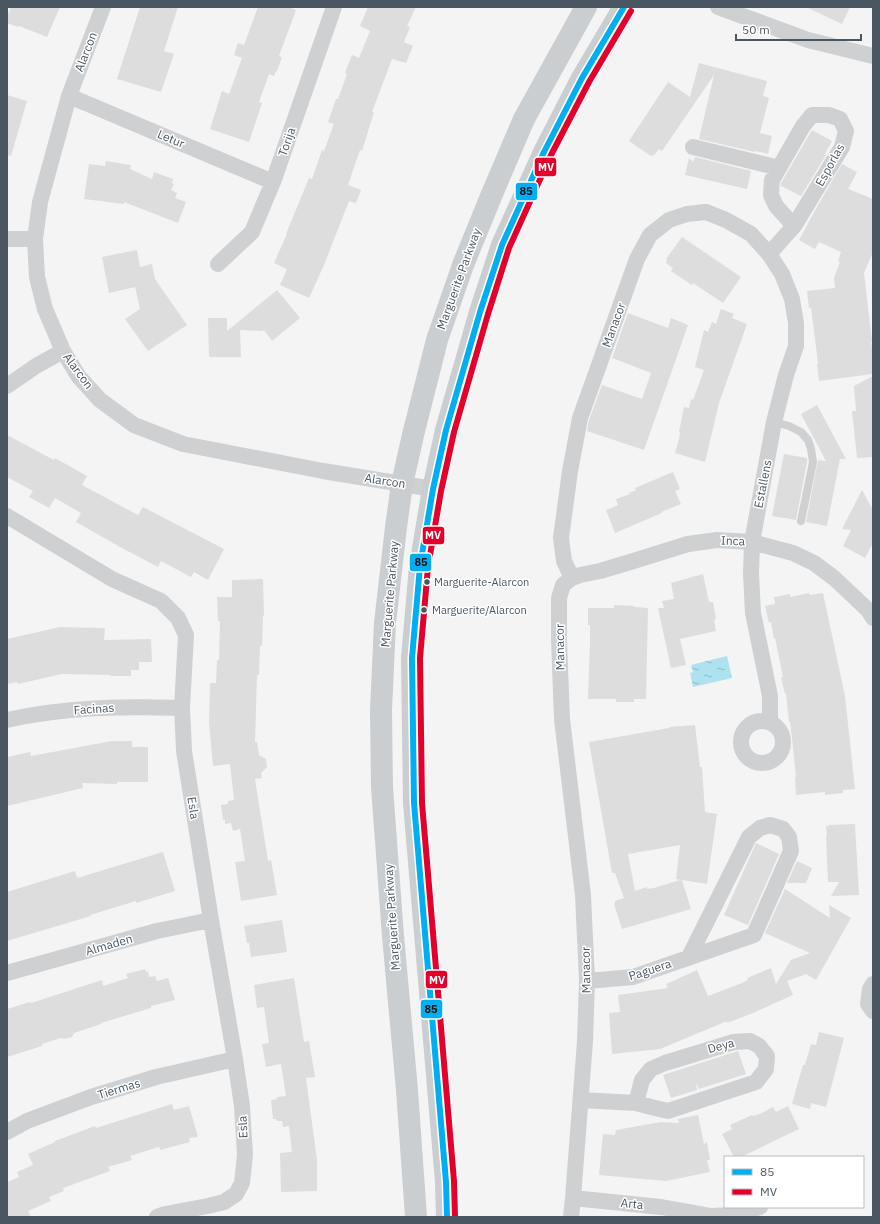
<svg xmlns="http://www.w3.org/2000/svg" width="880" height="1224" viewBox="0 0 880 1224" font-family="'IBM Plex Sans',sans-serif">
  <defs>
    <pattern id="water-ripples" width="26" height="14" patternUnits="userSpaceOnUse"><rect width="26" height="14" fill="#aee2f0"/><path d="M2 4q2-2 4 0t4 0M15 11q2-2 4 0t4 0" fill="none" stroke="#90bac6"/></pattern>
  </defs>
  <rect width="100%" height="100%" fill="#f4f4f4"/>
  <path fill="url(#water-ripples)" d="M727,656L732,678L693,687L690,673L693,672L691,665Z"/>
  <path fill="#ddddde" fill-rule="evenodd" d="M11,7H60L47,37L19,26L18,27L7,23V16Z
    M140,7H178L164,51L174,54L161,92L117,79Z
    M258,7H288L296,10L279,56L282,57L277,71H276L274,76L269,74L259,102L262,103L249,142L210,129L222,91L229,94L242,58L234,55L238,43L244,45Z
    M368,7H416L407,26L410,27L404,42L413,46L406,63L392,59L372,112H374L362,151L360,150L348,185L361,190L356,203L349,201L324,265L309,298L280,285L287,269L274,263L287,234H286L309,178L312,179L322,150L324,151L334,124L328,122L336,99H338L347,74L345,73L352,55L359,58L370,31L360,26Z
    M806,7H850L842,24Z
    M699,63L767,81L763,96L769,98L760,133L772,136L768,154L755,151V152L699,139L714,75L662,151L659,149L653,156L651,155V156L629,141L668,82L690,97Z
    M7,95L27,101L11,156L7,155Z
    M812,130L832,141L825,154H823L826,155L801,196L781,186V183Z
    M695,157L751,171L747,189L685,175L689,158L693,162Z
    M106,161L131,165L130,169L152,179L154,172L173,179L172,183L174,184L171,190L177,193L175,198L186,202L178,223L124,202V204L84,199L89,164L105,166Z
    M842,164L857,172L848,189L873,199V252L864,273L872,341H871L873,356V374L819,381L817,364H818L816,347L811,308H809L807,291L835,288L834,278L840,262L838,261L841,252L819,242L815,249L799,240L818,205Z
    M682,237L741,277L723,303L693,283L692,285L671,271L673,268L666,263L667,260L666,259Z
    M137,250L140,267L152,264L155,279L187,325L148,351L125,319L140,309L135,287L109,293L102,257Z
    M277,290L300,318L272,341L264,330L262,331L240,330L241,357H209L208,318H227V331Z
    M721,309L734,314L732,318L747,324L719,403L705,462L675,453L679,439L680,432H679L684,407L689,408L691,399L693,400L704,370L695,367L704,330L708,332L712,322L716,324Z
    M628,313L668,328L671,318L688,325L644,450L587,431L589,420L602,385L642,399L651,373L612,358Z
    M873,376V457L857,458L852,411H856L854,386Z
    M817,405L846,459H840L827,526L806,522L818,460L826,461L801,414Z
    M7,435L54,460L55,458L87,476L82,485L138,515L143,507L224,549L208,580L194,572L191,577L161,561L158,567L120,547L76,522L81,513L55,498L49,508L29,497L33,491L7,477Z
    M784,454L807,458V462L796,520L772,516Z
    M673,472L680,489L675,491L681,504L661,512L662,513L641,522L615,533L606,510L618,505L616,499L630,494L629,493L636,490L635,488Z
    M862,490L873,510V543L865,558L843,546L851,530L842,529Z
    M703,574L709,602H713L716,619L714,620L716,631L680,639L686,665L671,668L658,608H664L662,601L674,599L671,583Z
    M263,579L264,616H263L262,646H260L259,675H257L255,742H257L259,755L266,759L267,767L261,773L262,778L255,779L268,861L271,860L277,895L241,901L235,862L245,861L240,829L233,831L231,823L225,824V820H223L221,805L228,804V801L234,800L230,764L213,766L209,723L210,683H216L217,660H219L220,621H218L217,597H232V580Z
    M809,593L810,595L823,593L845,696L855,789L843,790V793L825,795V792L796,795L795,777H796L792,738L790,722H789L786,693L785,694L781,677H783L775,638L774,639L771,622L769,623L765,606L775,604L774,597L790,594V597Z
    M614,605L634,606V607L648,608L646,699H634V702H616V699H588L590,642V625H588V608H614Z
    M60,627L105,628L104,640L151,639L152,662H139V670H131V676H111V675L62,674L18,684L17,682L7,684V639Z
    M695,725L700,767H702L705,812L717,814L707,884L682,880L691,909L622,929L614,904L615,903V901L624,898L615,873H612L589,742L669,728V727ZM680,845L676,879L680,880L654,888L647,889V887L635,891L628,854Z
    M112,741H132V747H148V782H117V784L82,783L83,788L7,806V757L30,752L31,756Z
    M855,824L859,895L831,896L839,882H828L826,835H827L826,826H829V825Z
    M756,843L779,854L748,925L724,915Z
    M163,852L175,891L136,903V901L90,915L91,916L7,941V892L75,871L77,878Z
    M797,861L812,868L806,883H787Z
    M785,889L830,918L829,905L851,918L816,980L806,974L787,981L793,995L753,1013L727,1023V1021L660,1049L612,1054L609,1013L620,1012L618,995L668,988L666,984L697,970L708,996L742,983L748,980L747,978L771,968L776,984L791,960L810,953L765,933Z
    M282,920L287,952L251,957L249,943H247L244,926Z
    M145,969L146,972L148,971L149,977L155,976L157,981L168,978L175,1000L151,1006V1008L101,1023V1024L74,1033L72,1037L64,1039L61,1038L42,1044V1046L7,1057V1009L30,1002L31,1003L102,980L103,986L128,978L126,974Z
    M294,978L304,1042L309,1041L315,1077L306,1078L317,1160V1191L281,1192L280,1153L292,1152L289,1126L283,1127L282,1121H277L276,1119H273L271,1100L277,1099V1097L286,1096L281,1064L266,1067L262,1044L269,1043L264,1007L257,1008L254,985Z
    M819,1032L844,1038L826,1107L811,1103L810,1109L792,1104L800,1075L803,1065H805L811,1044L816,1045Z
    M738,1051L746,1074L699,1089L696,1083L697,1090L671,1098L663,1075Z
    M172,1104L174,1110L189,1106L198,1137L189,1138L190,1142L160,1150L159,1147L130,1156L132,1160L108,1167L110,1171L63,1188L64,1191L49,1197L51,1201L28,1211L31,1217H7V1182L19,1177L17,1172L33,1165L28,1154L55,1142V1141L95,1126L96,1128Z
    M788,1106L799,1129L741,1157H734L722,1134L732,1129L730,1125L752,1115L753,1116L760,1114L773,1107L776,1112Z
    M698,1115L704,1144L707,1142L710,1160H707L710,1172L666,1181L599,1175L603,1134L615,1135L616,1130L661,1122L679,1123L678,1119Z"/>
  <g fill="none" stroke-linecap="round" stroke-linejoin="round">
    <path stroke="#ced0d2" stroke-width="8" d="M774,422L789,426L801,432L808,440L811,449L813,462L801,521"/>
    <path stroke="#ced0d2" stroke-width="16" d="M103,7L69,96L40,202L35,239L37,277L45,309L63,351L79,377L100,400L134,425L183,444L323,471L433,489
      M718,7L808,40L873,56
      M69,96L273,182
      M693,147L779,168
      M7,239H35
      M769,254L794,226L842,147L846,131L840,119L829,115H812L803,126L772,180L771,195L776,206L794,226
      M218,264L252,232L273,182L334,7
      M7,386L36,366L63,351
      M7,516L112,579L161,601L178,618L186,635L182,708L184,751L211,920L235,1059L242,1106L245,1155L242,1183L236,1194L224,1202L208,1206L165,1214L157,1217
      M572,578L580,575L600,571L627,563L688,544L717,540L752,542L793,553L814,563L834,578L868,610L873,618
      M7,720C64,707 124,706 182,708
      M741 742a21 21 0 1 1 42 0a21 21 0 1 1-42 0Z
      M7,973L157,931L211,920
      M587,981L633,977L754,935L791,851L789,837L783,829L770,825L760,828L749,837L689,957
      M873,984L870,989L868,1004L873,1011
      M581,1100L636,1103L651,1107L668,1111L756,1082L766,1069L767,1056L759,1046L750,1041L734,1042L665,1063L651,1069L642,1080L636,1103
      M7,1132L27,1121L91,1097L156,1077L235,1059
      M573,1198L661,1207L711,1216L732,1215L760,1207
      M571,1217L573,1198L585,1041L587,981L583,895L562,719L559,640V598L563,585L572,578L564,561L561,538L570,471L580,418L637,259L650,235L669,220L687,214L706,212L726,220L751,234L769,254L782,274L792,299L796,323V346L786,375L774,422L752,542L751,574L753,613L770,696V721"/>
    <path stroke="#caced1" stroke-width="22" d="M416,1217L407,1090L393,936L382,787L381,710L385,623L396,527L402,484L413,435L437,340L463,265L492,194L524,119L586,7
      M447,1217L446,1182L414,803L412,658L420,566L433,489L446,430L480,312L502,245L544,152L582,78L624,7"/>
    <defs>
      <path id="bus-1" d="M447,1217L446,1182L414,803L412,658L420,566L433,489L446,430L480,312L502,245L544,152L582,78L624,7"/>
      <path id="bus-2" d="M455,1217L454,1181L422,803L420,658L428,567L441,491L454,432L488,314L509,248L551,155L589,82L631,11"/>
    </defs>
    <use href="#bus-1" stroke="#fff" stroke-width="9"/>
    <use href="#bus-2" stroke="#fff" stroke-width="9"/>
    <use href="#bus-1" stroke="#00aff2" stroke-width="6"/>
    <use href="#bus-2" stroke="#e4002b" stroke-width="6"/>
  </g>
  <g fill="#4a5661" stroke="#fff" stroke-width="1.5">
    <circle cx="427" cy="582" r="3.5"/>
    <circle cx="424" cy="610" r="3.5"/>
  </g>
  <g text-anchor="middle" stroke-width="3" stroke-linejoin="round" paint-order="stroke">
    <g font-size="11" fill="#4a5661" stroke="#fff" text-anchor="start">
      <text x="434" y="586">Marguerite-Alarcon</text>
      <text x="432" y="614">Marguerite/Alarcon</text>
    </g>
    <g font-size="12" fill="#4a5661" stroke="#fff">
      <text transform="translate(86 52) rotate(-69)" y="4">Alarcon</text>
      <text transform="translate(171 139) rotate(23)" y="4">Letur</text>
      <text transform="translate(287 142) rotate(-71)" y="4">Torija</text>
      <text transform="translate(830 165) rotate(-61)" y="4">Esporlas</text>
      <text transform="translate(459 279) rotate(-70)" y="4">Marguerite Parkway</text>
      <text transform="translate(614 325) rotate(-70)" y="4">Manacor</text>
      <text transform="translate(78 371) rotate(53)" y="4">Alarcon</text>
      <text transform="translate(385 481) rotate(9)" y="4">Alarcon</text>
      <text transform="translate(763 484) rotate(-79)" y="4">Estallens</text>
      <text transform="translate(733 541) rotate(2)" y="4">Inca</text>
      <text transform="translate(390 594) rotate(-85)" y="4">Marguerite Parkway</text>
      <text transform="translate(560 647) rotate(-91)" y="4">Manacor</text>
      <text transform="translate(94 709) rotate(-4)" y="4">Facinas</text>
      <text transform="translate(193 808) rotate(81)" y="4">Esla</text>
      <text transform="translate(392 917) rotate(-94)" y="4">Marguerite Parkway</text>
      <text transform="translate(109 945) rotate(-16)" y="4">Almaden</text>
      <text transform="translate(586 970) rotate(-91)" y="4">Manacor</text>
      <text transform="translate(650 970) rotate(-18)" y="4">Paguera</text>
      <text transform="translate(721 1046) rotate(-15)" y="4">Deya</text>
      <text transform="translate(119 1089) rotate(-17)" y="4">Tiermas</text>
      <text transform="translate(243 1127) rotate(-93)" y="4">Esla</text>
      <text transform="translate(632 1204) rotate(6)" y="4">Arta</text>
    </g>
  </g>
  <g stroke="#fff" stroke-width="1.5">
    <rect x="534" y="157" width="23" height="20" rx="4" fill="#e4002b"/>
    <rect x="515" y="182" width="23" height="19" rx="4" fill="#00aff2"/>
    <rect x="422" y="526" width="23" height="19" rx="4" fill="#e4002b"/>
    <rect x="409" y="553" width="23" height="19" rx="4" fill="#00aff2"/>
    <rect x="425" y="970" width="23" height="19" rx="4" fill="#e4002b"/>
    <rect x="420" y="999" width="23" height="20" rx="4" fill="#00aff2"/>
  </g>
  <g font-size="11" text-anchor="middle" font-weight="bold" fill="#fff">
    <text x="546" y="171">MV</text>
    <text x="433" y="539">MV</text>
    <text x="437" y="984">MV</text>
  </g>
  <g font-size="11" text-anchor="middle" font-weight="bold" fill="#111">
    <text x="526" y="195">85</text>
    <text x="421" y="566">85</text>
    <text x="431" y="1013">85</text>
  </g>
  <rect width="880" height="1224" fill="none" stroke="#4a5661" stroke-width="16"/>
  <rect x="724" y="1156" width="140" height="52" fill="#ffffff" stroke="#b7bbc0"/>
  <rect x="732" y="1169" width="20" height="6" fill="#00aff2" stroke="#b7bbc0"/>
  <text x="760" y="1176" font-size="12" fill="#4a5661">85</text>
  <rect x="732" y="1189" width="20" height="6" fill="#e4002b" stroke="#b7bbc0"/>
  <text x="760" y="1196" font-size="12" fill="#4a5661">MV</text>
  <path d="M736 34v6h125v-6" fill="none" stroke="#4a5661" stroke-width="2"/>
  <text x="742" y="34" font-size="12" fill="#4a5661" stroke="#ffffff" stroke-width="3" paint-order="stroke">50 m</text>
</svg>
